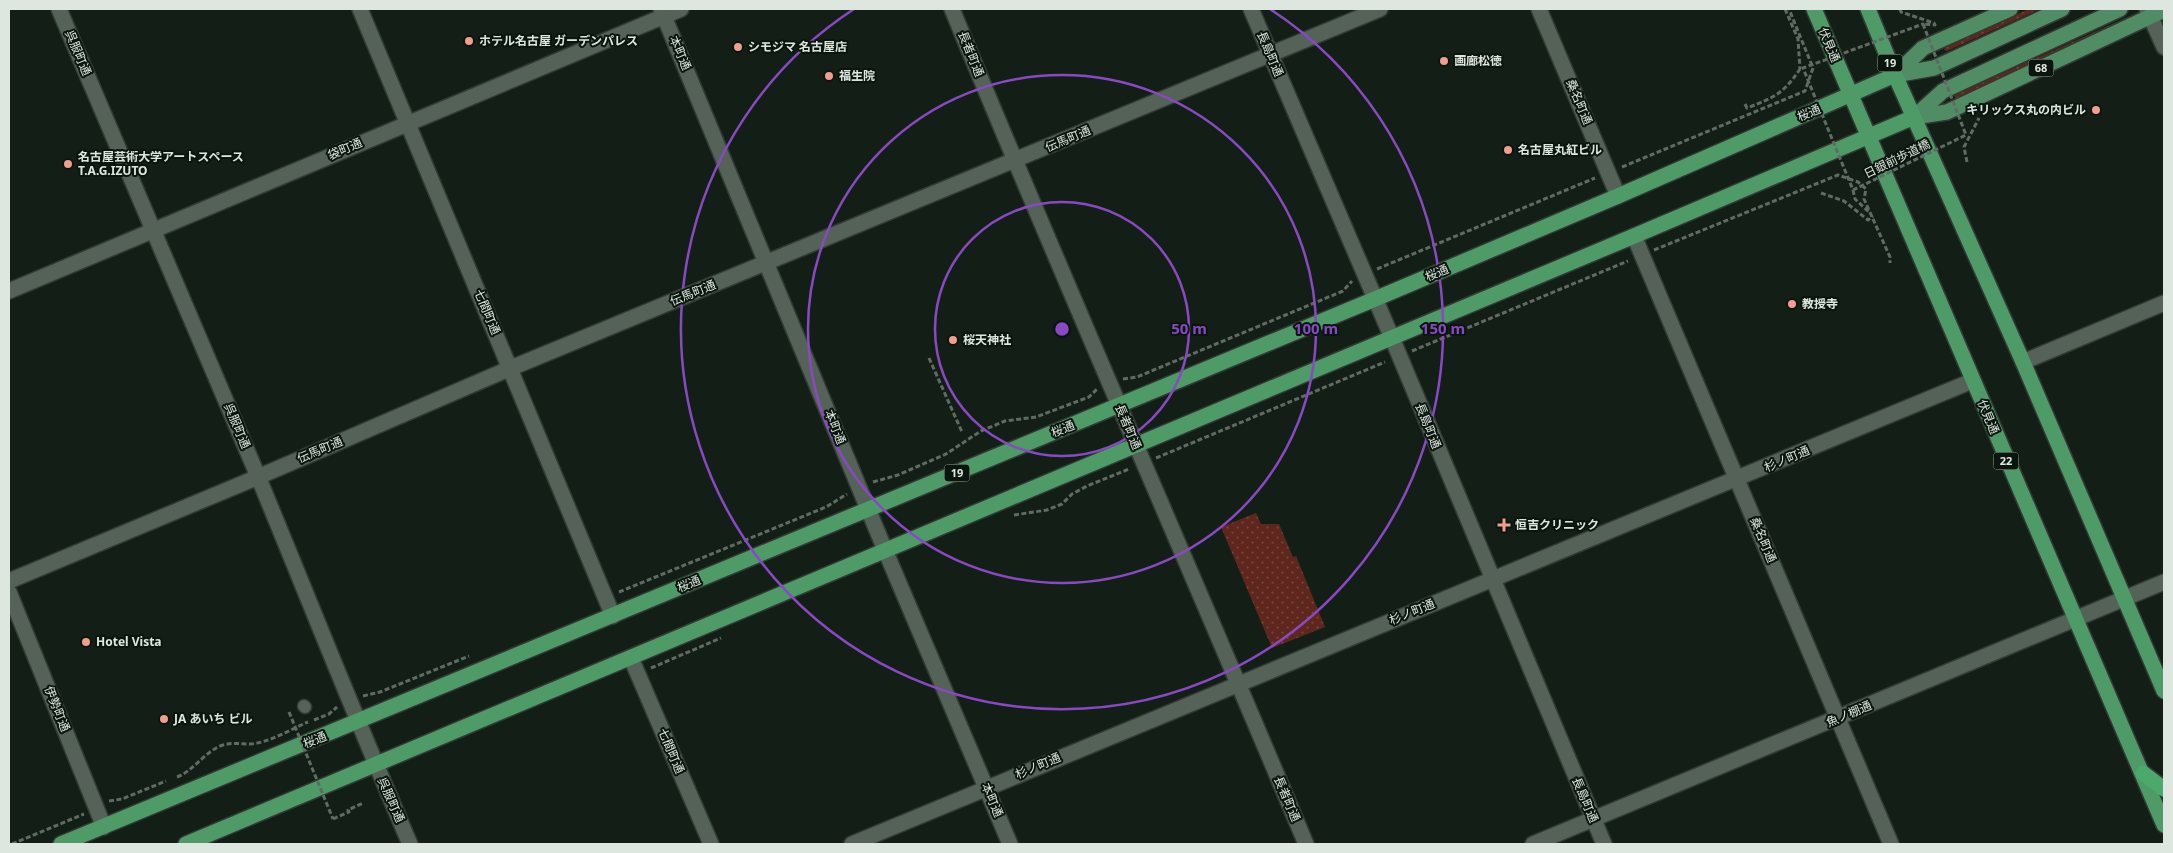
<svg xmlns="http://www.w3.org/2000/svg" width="2173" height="853" viewBox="0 0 2173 853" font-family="'Noto Sans','Noto Sans JP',sans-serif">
  <defs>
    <pattern id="grass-dots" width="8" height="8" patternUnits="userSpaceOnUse" patternTransform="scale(1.25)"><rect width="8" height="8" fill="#5e261d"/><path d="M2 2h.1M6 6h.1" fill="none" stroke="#75463e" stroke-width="1.8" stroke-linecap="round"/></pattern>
  </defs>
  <rect width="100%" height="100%" fill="#131f16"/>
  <path fill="url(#grass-dots)" d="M2029,9H2040L1947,51L1944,50L1945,47Z
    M2130,16L2129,21L1956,100L1954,95Z
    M1256,513L1261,524H1279L1293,557L1296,556L1325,627L1272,648L1221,527Z"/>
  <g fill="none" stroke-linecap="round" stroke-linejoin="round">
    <defs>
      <path id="pedestrian" d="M304,706L305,707"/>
      <path id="minor" d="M59,9C126,163 192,318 257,474C308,597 357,722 410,844
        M360,9L613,616
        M952,9C1067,289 1189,565 1306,844
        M1251,9L1392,338L1604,844
        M1539,9L1618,196
        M2147,9L2164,47
        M1634,236L1891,844
        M9,291L681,9
        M2023,362L2164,303
        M9,581L258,477L511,368L1380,9
        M9,592L104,827
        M631,658L711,844
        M852,844L1972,381
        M1533,844L2164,582"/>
      <path id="tertiary" d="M661,9L885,550L1010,844"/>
      <path id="primary" d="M1895,75L1934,68L2062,9
        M1895,75L1923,48L2010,9
        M1914,117L1947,112L2164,10
        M1914,117L1943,91L2120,9"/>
      <path id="trunk" d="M1814,9L2164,825
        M1868,9L1895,75L2023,362L2164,691
        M61,844L1375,299L1618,196L1895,75
        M186,844L1634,236L1914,117"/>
      <path id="motorway" d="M2143,773L2164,789"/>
    </defs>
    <use href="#pedestrian" stroke="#323a34" stroke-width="15"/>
    <use href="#minor" stroke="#323a34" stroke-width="18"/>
    <use href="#tertiary" stroke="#323a34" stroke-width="18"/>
    <use href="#primary" stroke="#323a34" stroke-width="18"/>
    <use href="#trunk" stroke="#323a34" stroke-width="18"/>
    <use href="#motorway" stroke="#323a34" stroke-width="18"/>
    <path stroke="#606b63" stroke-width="3" stroke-dasharray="5 2.5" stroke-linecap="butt" d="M1785,9L1798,39L1800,69
      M1900,9L1901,12L1934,23L1935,25L1923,24
      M1745,104L1747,108C1775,97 1783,94 1800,69L1803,68
      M1967,162L1964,147L1979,118
      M1622,167L1805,91L1813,68L1789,9
      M1853,190L1855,199L1871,214
      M1821,193L1844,201L1868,220L1873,216
      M1654,250L1838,175L1858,182L1866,189L1864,199L1890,257V263
      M1377,269L1595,178
      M1412,351L1628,261
      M929,358L962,432
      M1123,379L1137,377L1343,291L1352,281
      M1156,458L1385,362
      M873,482L898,475L946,454L981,431L1005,421L1036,417L1089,397L1097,389
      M1014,515L1047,510L1062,504L1072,494L1087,486L1129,469
      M619,592L826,507L847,494
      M651,668L721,638
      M363,696L380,692L469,656
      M314,720L329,714L337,707
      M177,777C193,771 203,754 220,746C231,742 240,744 250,744C269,743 291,729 308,722
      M109,801L122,799L166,781
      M333,819L349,812L348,810L363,803
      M12,844L84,814"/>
    <use href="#pedestrian" stroke="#556258" stroke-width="12"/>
    <use href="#minor" stroke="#556258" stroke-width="15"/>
    <use href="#tertiary" stroke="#556258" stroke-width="15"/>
    <use href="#primary" stroke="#508d64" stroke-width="15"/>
    <use href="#trunk" stroke="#4e9b68" stroke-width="15"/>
    <use href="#motorway" stroke="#4ca96c" stroke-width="15"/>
    <path stroke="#606b63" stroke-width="3" stroke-dasharray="5 2.5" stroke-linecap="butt" d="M1923,24L1966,135L1853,190L1803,68Z
      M289,712L333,819"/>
  </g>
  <g fill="none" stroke="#8a48c4" stroke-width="2.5">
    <circle cx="1062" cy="329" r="127"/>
    <circle cx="1062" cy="329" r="254"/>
    <path d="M1270 9A381 381 0 1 1 854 9"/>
  </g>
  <g fill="#f49d8d" stroke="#0a160d" stroke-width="2">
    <circle cx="469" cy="41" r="5"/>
    <circle cx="738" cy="47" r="5"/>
    <circle cx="1444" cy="61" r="5"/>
    <circle cx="829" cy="76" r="5"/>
    <circle cx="2096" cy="110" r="5"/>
    <circle cx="1508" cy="150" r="5"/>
    <circle cx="68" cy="164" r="5"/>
    <circle cx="1792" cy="304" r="5"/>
    <circle cx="953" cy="340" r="5"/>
    <path d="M1501.5 517.5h5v5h5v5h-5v5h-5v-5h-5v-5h5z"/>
    <circle cx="86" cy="642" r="5"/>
    <circle cx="164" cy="719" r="5"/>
  </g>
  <g text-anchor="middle" stroke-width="4" stroke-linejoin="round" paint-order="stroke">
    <g fill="#0a160d" stroke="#9ea8a1" stroke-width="1">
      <rect x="1877.5" y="54.5" width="25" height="17" rx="4"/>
      <rect x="2028.5" y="59.5" width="25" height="17" rx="4"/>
      <rect x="1993.5" y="452.5" width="25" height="17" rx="4"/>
      <rect x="944.5" y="464.5" width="25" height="17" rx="4"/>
    </g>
    <g font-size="11" font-weight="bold" fill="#dee6e0">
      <text x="1890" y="67">19</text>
      <text x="2041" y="72">68</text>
      <text x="2006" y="465">22</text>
      <text x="957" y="477">19</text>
    </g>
    <g font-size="12" font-weight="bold" fill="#dee6e0" stroke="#0a160d" text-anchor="start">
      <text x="479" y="45">ホテル名古屋 ガーデンパレス</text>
      <text x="748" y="51">シモジマ 名古屋店</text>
      <text x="1454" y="65">画廊松徳</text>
      <text x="839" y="80">福生院</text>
      <text x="2086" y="114" text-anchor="end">キリックス丸の内ビル</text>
      <text x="1518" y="154">名古屋丸紅ビル</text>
      <text x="78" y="161">名古屋芸術大学アートスペース<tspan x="78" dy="14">T.A.G.IZUTO</tspan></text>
      <text x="1802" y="308">教授寺</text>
      <text x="963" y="344">桜天神社</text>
      <text x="1515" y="529">恒吉クリニック</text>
      <text x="96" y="646">Hotel Vista</text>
      <text x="174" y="723">JA あいち ビル</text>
    </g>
    <g font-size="12" fill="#dee6e0" stroke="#0a160d">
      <text transform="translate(1829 45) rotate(67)" y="4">伏見通</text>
      <text transform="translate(78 53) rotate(67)" y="4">呉服町通</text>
      <text transform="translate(680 53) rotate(67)" y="4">本町通</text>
      <text transform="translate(971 54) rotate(68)" y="4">長者町通</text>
      <text transform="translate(1270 54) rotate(67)" y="4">長島町通</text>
      <text transform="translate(1579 102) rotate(67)" y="4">桑名町通</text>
      <text transform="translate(1809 113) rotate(-23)" y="4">桜通</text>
      <text transform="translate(1068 139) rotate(-23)" y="4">伝馬町通</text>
      <text transform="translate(345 149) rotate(-23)" y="4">袋町通</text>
      <text transform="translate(1897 159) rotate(-26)" y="4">日銀前歩道橋</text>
      <text transform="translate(1437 273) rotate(-23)" y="4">桜通</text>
      <text transform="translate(693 293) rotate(-22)" y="4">伝馬町通</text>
      <text transform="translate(487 312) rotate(67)" y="4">七間町通</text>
      <text transform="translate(1988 417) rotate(67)" y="4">伏見通</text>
      <text transform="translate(237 426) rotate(67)" y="4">呉服町通</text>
      <text transform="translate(1428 426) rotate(68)" y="4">長島町通</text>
      <text transform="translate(835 427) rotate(68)" y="4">本町通</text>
      <text transform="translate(1128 427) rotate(67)" y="4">長者町通</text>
      <text transform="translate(1063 429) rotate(-22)" y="4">桜通</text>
      <text transform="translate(320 450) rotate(-23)" y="4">伝馬町通</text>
      <text transform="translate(1787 459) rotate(-23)" y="4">杉ノ町通</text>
      <text transform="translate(1763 540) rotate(67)" y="4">桑名町通</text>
      <text transform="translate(689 584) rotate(-23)" y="4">桜通</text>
      <text transform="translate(1412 612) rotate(-22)" y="4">杉ノ町通</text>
      <text transform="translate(57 709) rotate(68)" y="4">伊勢町通</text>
      <text transform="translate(1849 714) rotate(-23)" y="4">魚ノ棚通</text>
      <text transform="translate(315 740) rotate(-22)" y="4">桜通</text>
      <text transform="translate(671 751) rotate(67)" y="4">七間町通</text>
      <text transform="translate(1038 766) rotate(-23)" y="4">杉ノ町通</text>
      <text transform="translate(1287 799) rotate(67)" y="4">長者町通</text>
      <text transform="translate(391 800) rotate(66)" y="4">呉服町通</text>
      <text transform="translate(992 800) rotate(67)" y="4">本町通</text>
      <text transform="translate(1585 800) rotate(67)" y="4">長島町通</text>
    </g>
  </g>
  <circle cx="1062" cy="329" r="8" fill="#8a48c4" stroke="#0a160d" stroke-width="2.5"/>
  <g font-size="15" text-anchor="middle" font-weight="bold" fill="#8a48c4" stroke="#0a160d" stroke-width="4" stroke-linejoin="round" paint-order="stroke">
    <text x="1189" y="334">50 m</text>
    <text x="1316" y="334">100 m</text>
    <text x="1443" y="334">150 m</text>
  </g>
  <rect width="2173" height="853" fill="none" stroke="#dee6e0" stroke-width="20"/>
</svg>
